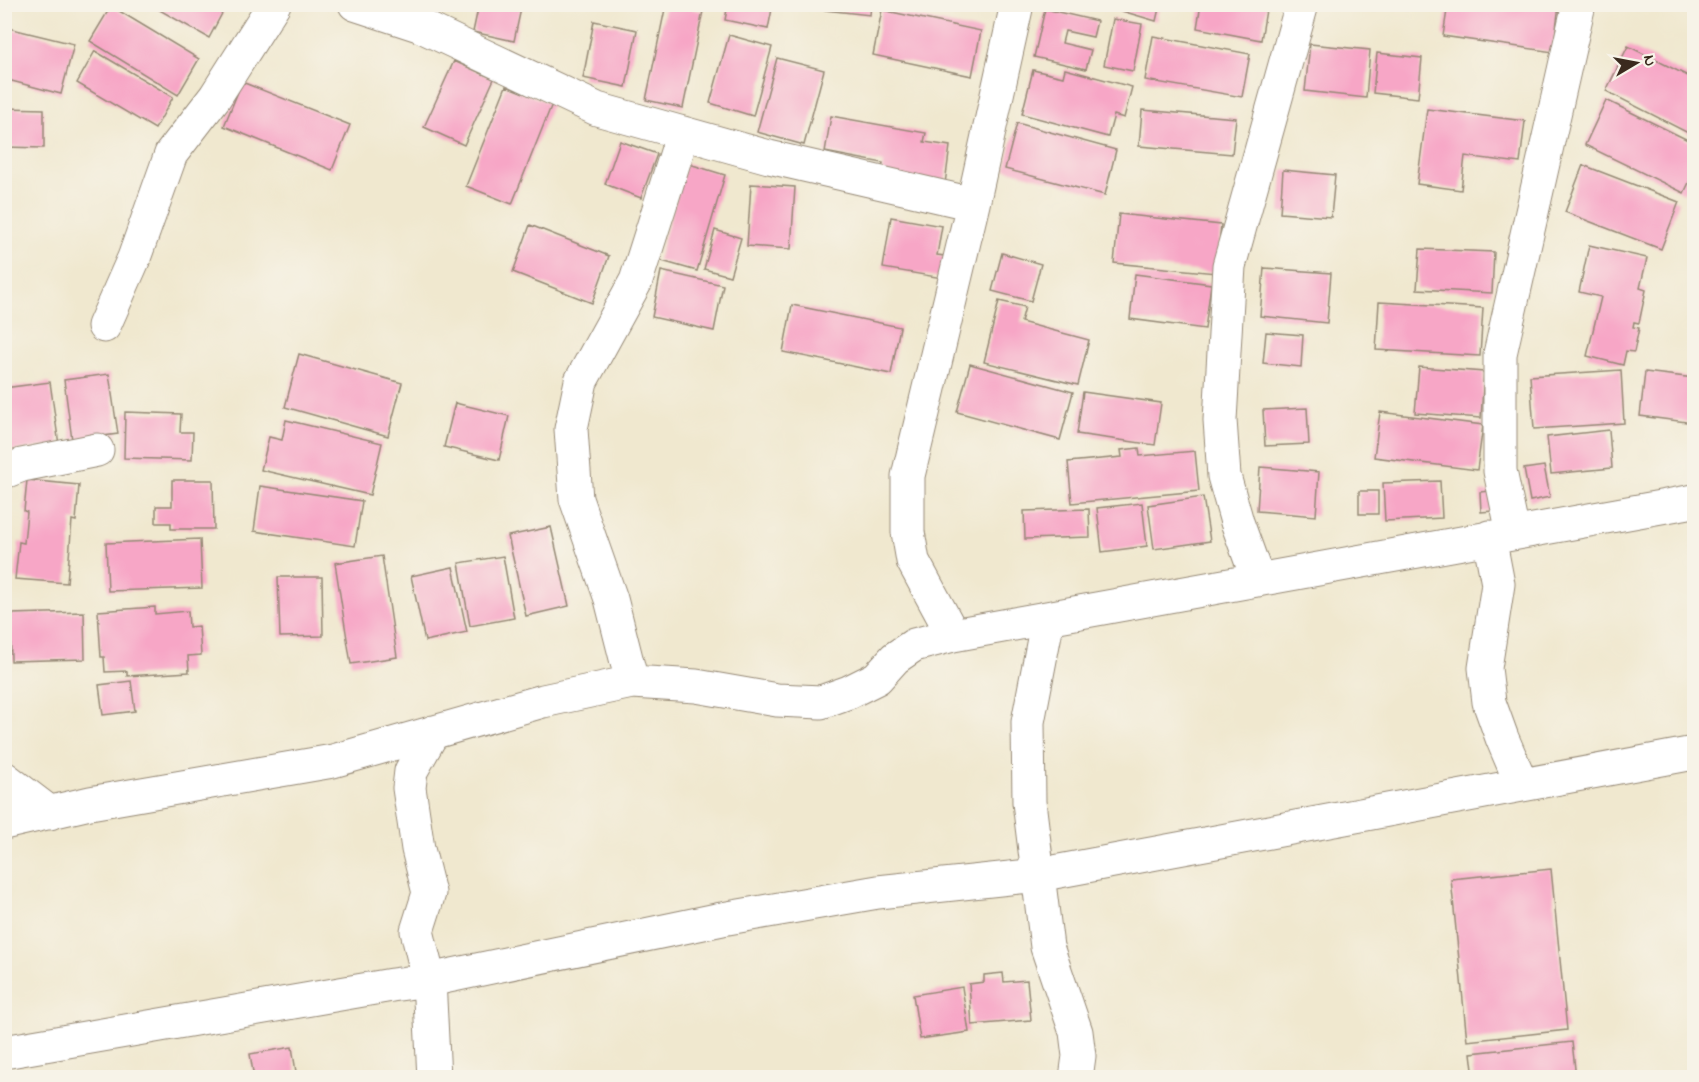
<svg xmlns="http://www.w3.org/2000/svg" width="1699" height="1082" viewBox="0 0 1699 1082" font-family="'Indie Flower',sans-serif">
  <rect width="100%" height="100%" fill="#f7f3e8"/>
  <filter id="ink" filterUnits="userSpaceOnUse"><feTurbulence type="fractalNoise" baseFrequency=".0167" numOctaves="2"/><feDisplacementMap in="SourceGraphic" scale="12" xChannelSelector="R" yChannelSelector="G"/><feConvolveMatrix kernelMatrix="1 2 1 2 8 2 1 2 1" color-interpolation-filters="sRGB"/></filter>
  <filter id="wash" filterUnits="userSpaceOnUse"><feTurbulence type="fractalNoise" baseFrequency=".008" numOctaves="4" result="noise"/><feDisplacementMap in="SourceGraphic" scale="24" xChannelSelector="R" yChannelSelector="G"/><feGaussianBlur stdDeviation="1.35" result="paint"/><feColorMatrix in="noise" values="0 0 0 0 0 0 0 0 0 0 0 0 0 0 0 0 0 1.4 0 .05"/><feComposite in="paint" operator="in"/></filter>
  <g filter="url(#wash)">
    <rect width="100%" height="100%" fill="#f0e8cf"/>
    <g id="blocks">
      <path fill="#f7a6c6" d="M149,4H227L209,38Z
        M479,4H522L514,41L473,32Z
        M666,4L703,11L683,108L646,100Z
        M728,4H773L768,29L725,20Z
        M825,4H871L870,15L825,10Z
        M1098,4H1160L1156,21Z
        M1201,4H1267L1261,40L1197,28Z
        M1448,4L1559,5L1553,52L1443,36Z
        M111,6L199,59L178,95L90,41Z
        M1045,9L1097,21L1093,37L1065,31L1062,43L1091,50L1086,69L1034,57Z
        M882,10L981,31L972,76L873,55Z
        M1113,19L1142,24L1133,71L1104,65Z
        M594,21L637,30L626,87L583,78Z
        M4,27L74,44L61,94L4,79Z
        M729,35L772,47L753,116L710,103Z
        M1153,36L1250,54L1242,97L1145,80Z
        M1310,44L1370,50L1366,98L1305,91Z
        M1628,46L1694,79V136L1606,91Z
        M95,51L173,97L155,129L77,83Z
        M1377,53L1422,58L1418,98L1373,93Z
        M777,58L824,70L804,145L757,132Z
        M454,61L494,79L464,145L424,127Z
        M1065,69L1132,87L1124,118L1114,115L1108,137L1022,114L1033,70L1063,77Z
        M242,82L350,125L332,170L224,126Z
        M506,86L552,104L512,204L466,186Z
        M1606,100L1694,143V172L1684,193L1585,145Z
        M4,108L44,109V148L4,147Z
        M1427,109L1525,121L1520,163L1465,156L1461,190L1417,184Z
        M1142,110L1236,118L1232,154L1139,146Z
        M831,116L926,133L924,142L950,146L945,184L881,176L883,163L825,152Z
        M1017,123L1116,150L1105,195L1005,169Z
        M620,141L657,154L641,198L605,184Z
        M686,163L725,175L697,271L658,260Z
        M1583,165L1679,202L1661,249L1565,212Z
        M1283,170L1335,175L1331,217L1280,213Z
        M751,184L795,187L791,249L747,246Z
        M1119,214L1221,225L1216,273L1114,263Z
        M891,217L942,226L937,255L945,256L942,278L883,268Z
        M530,225L609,256L592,303L513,272Z
        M715,230L741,238L730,276L704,269Z
        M1589,245L1647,258L1640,288L1646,290L1639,323L1634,322L1633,327L1639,328L1634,352L1626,351L1623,365L1587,356L1601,297L1579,292Z
        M1420,249L1494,252L1492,293L1417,289Z
        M1002,253L1041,264L1031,301L992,291Z
        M1264,268L1331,273L1327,323L1260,316Z
        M661,271L723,285L714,331L652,317Z
        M1135,274L1211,284L1205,329L1130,319Z
        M999,301L1025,307L1021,322L1089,340L1078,385L984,362Z
        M1379,302L1483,308L1480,356L1376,350Z
        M792,305L900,327L891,374L783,352Z
        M1266,332L1303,335L1301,367L1263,363Z
        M299,354L402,383L388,436L285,407Z
        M970,364L1073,392L1060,440L957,412Z
        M1419,367L1484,372L1481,418L1415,413Z
        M1621,370L1624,423L1534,429L1530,376Z
        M1645,372L1694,378V423L1640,416Z
        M109,374L118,434L72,440L64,380Z
        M50,382L59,445L10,451L4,410V388Z
        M1083,392L1161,403L1155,445L1077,434Z
        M455,403L509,416L499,460L444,447Z
        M1307,408L1309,444L1265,446L1263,410Z
        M125,412L181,414L180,432H193L192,460L124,458Z
        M1380,412L1483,425L1477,470L1374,457Z
        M286,420L382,443L370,495L261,470L269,437L282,440Z
        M1609,430L1612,468L1551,474L1547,437Z
        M1139,448L1140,456L1195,451L1199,491L1072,503L1068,462L1122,457L1121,450Z
        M1544,466L1550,497L1530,501L1524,469Z
        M1260,467L1319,472L1316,516L1257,511Z
        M27,480L79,485L76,521L72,520L67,583L15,579L19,542L24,543L27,512L24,511Z
        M172,480H213L214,529H171V523H156V506H172Z
        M1440,481L1442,518L1385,521L1383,483Z
        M260,486L362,501L355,546L254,531Z
        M1359,491H1378V514H1359Z
        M1491,491L1493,511L1481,512L1480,492Z
        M1203,497L1210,541L1154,549L1148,505Z
        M1142,503L1147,546L1102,552L1097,508Z
        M1089,509L1090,537L1025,539L1024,511Z
        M551,527L569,606L526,616L508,536Z
        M200,539L202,588L108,591L106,543Z
        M382,556L397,657L351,664L335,563Z
        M503,556L514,618L470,626L459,563Z
        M453,567L467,632L425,641L411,576Z
        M278,577H322L323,636L280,637Z
        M155,607V614L188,611L189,627L199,626L201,655L188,656L189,672L127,676V671L105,672L104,657H101L98,611Z
        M84,612L85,659L11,661L10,614Z
        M131,681L135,711L103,715L99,685Z
        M1551,869L1567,1030L1467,1041L1451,879Z
        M1003,973L1004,982L1027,980L1031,1020L972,1025L969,984L984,982V975Z
        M962,987L969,1032L920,1039L913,995Z
        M1572,1042L1576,1078H1474L1471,1053Z
        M292,1047L297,1078H254L250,1054Z"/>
    </g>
  </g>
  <g filter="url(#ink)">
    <use href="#blocks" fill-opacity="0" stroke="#968976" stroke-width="1.5"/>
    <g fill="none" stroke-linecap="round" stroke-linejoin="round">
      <defs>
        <path id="minor" d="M355,4L419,25L597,109L769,157L973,204
          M104,326L134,258L171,154L215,97L274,4
          M4,472L22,465L97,450
          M1513,533L1500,471V354L1579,4
          M1489,537L1498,584L1485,668L1489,702L1502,738L1522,785
          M1258,580L1237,522L1224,476L1220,420L1229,266L1302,4
          M1048,618L1028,722L1029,802L1047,947L1076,1032L1079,1056L1076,1078
          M953,635L913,561L908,532V476L973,204L1017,4
          M632,682L611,599L576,499L571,429L581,381L636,281L683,133
          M433,732L411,771L409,788L418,849L429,893L417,931L429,980L434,1078
          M4,778L50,813
          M4,823L90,803L333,761L543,701L632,682L696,686L777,700L821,702L849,692L877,678L895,658L914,645L953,635L1694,501
          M4,1052L392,985L429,980L722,919L878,892L1038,875L1694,753"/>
      </defs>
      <use href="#minor" stroke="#968976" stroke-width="35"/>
      <use href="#minor" stroke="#fff" stroke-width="33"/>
    </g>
  </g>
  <rect width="1699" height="1082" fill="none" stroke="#f7f3e8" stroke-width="24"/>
  <g transform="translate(1636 63) rotate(80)" stroke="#f7f3e8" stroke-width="4.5" paint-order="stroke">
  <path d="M0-4.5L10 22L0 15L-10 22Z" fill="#3b2a1e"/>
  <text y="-9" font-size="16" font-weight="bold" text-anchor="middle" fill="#3b2a1e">N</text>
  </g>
</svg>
